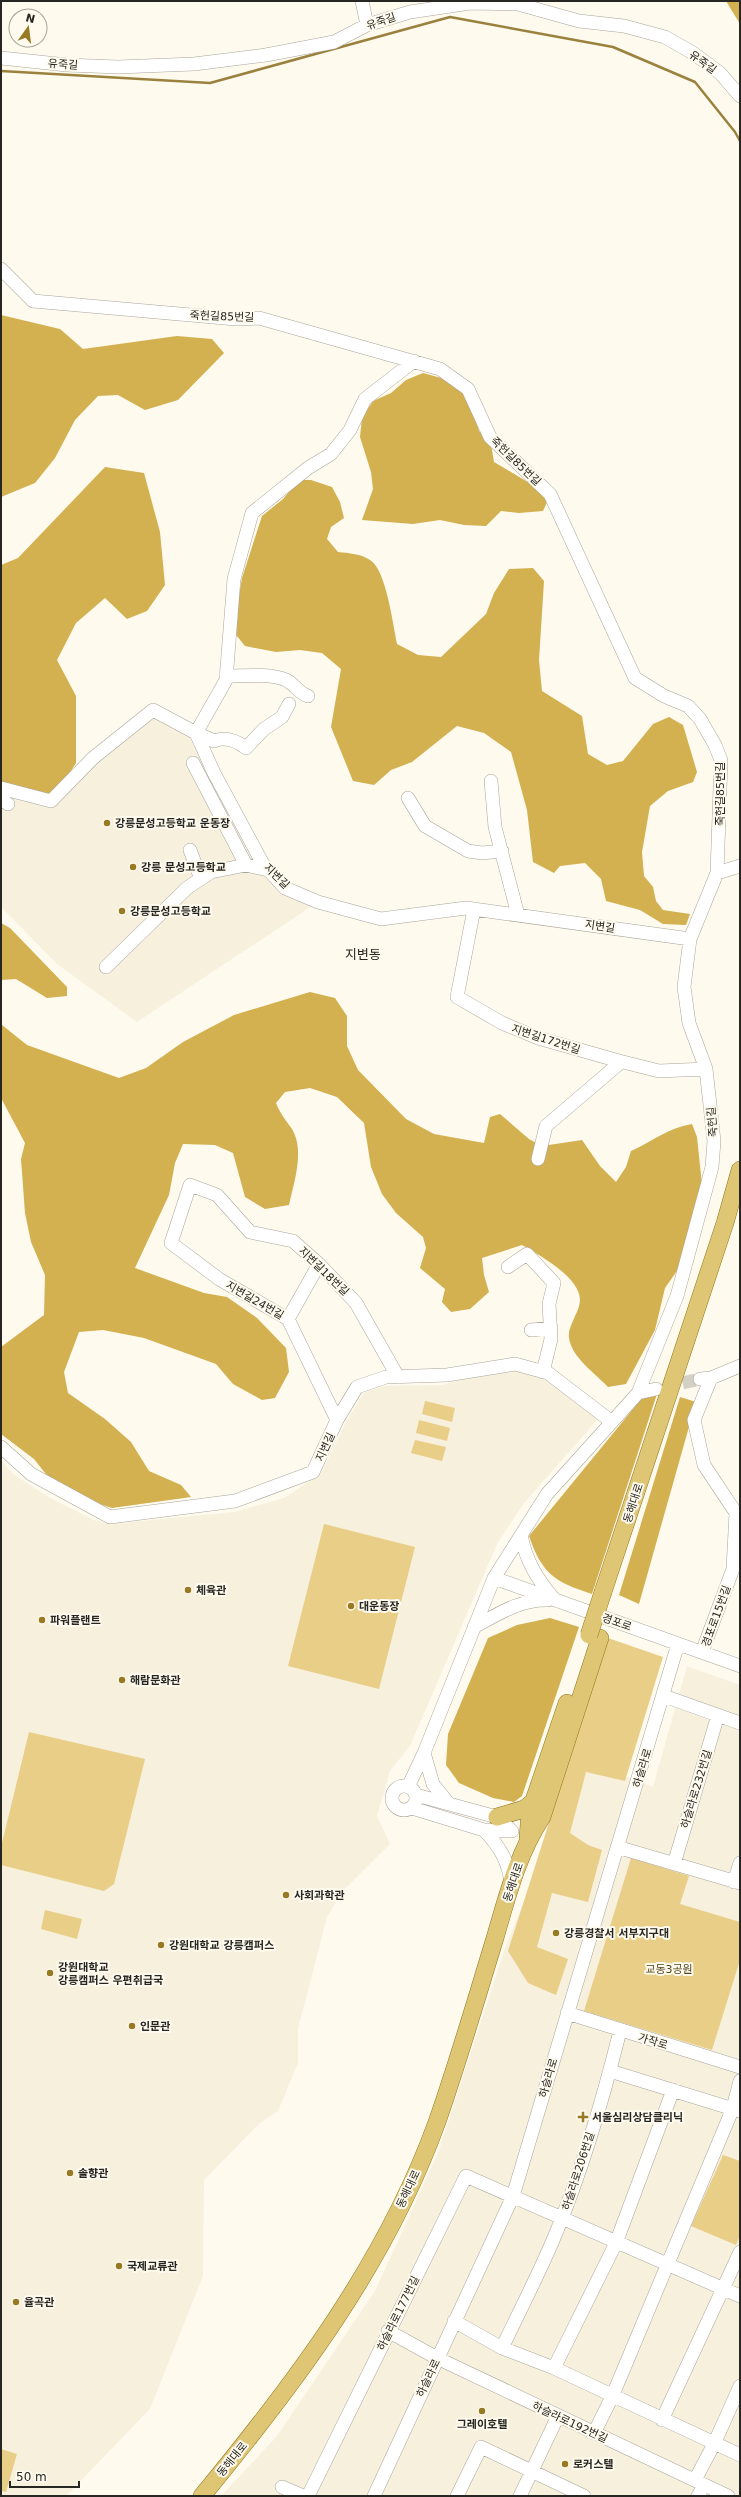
<svg xmlns="http://www.w3.org/2000/svg" width="741" height="2497" viewBox="0 0 741 2497" font-family="'DejaVu Sans','Noto Sans KR',sans-serif">
  <rect width="100%" height="100%" fill="#fefaee"/>
  <path fill="#f7f0dd" d="M153,710L196,733L263,864L285,888L318,902L137,1022L57,964L1,907V788L51,801Z
    M492,1371H522L543,1377L598,1419L524,1503L497,1544L410,1746L390,1771L377,1816L390,1844L342,1892L327,1917L298,2029V2063L278,2111L260,2123L204,2180L203,2276L150,2409L66,2496H1V1460L13,1474L50,1498L94,1520L110,1524L234,1512L284,1498L321,1473L344,1426L364,1392L384,1386L442,1385Z
    M687,1666L740,1685V2496H221L277,2436L375,2291L438,2153L505,1948L583,1759L653,1787Z"/>
  <path fill="#e9ce87" d="M425,1401L455,1408L452,1422L422,1414Z
    M419,1420L450,1428L447,1441L416,1433Z
    M415,1440L446,1447L442,1461L411,1453Z
    M324,1524L415,1547L379,1689L288,1666Z
    M608,1638L663,1657L625,1781L586,1772L570,1833L588,1845L602,1850L588,1902L552,1893L537,1947L568,1959L556,1995L528,1983L508,1951Z
    M29,1732L145,1759L114,1884L104,1891L1,1865V1847Z
    M631,1858L689,1876L680,1904L740,1922V1960L712,2050L584,2011Z
    M45,1910L82,1919L77,1939L41,1929Z
    M723,2155L740,2161V2235L736,2245L691,2226Z
    M1,2449L17,2454L6,2492L1,2491Z"/>
  <path fill="#d3b050" d="M726,1H740V24Z
    M1,315L60,329L83,349L177,336L212,339L224,353L178,400L145,410L118,395L98,396L75,420L55,458L35,483L1,497Z
    M423,373L445,379L468,395L479,431L491,444L494,462L531,484L548,500L543,511L519,513L501,511L486,526L464,525L440,520L413,524L362,520L373,489L371,472L360,437L362,418L373,401L391,393L406,380Z
    M105,467L144,473L160,532L165,585L147,611L127,619L105,598L76,623L57,660L76,696V763L51,801L1,786V565L18,558Z
    M299,480H311L332,487L340,502L344,518L331,527L327,539L338,552C349,553 361,554 370,560C386,569 393,625 397,644L418,655L441,657L486,614L494,593L509,569L533,568L544,581L539,660L542,691L582,716L588,754L607,765L623,761L653,724L669,717L683,725L697,772L693,782L668,791L650,806L642,852L644,876L653,887L656,901L663,910L690,914L686,925L663,924L640,910L606,901L601,879L585,863L560,866L554,873L533,862L527,810L511,752L484,733L457,726L412,762L391,770L374,785L353,781L331,727L341,669L322,653L300,650L276,652L245,646L233,631L242,578L262,516L283,499Z
    M1,923L10,928L67,987V996L47,998L16,979L1,980Z
    M310,992L335,998L347,1016V1046L358,1070L406,1119L434,1134L484,1143L490,1117L500,1114L529,1139L542,1146L582,1140L600,1166L616,1182L626,1167L631,1151C651,1142 670,1127 692,1124L697,1137L702,1185L679,1268L665,1288L655,1330L626,1384L608,1387C595,1373 572,1358 569,1338C567,1326 580,1312 580,1300C580,1277 539,1255 522,1245L482,1258L484,1275L489,1292L470,1309L451,1312L442,1302L445,1289L420,1268L426,1248L423,1237L396,1213L382,1194L371,1167L364,1123L337,1097L310,1088L285,1092L276,1103C281,1115 285,1119 292,1129C305,1151 294,1182 289,1205L265,1209L245,1197L233,1153L215,1145L183,1144L175,1163L169,1195L135,1268L204,1293L227,1297L257,1318L286,1348L289,1372L275,1398L262,1400L233,1384L216,1364L144,1338L103,1330L79,1332L64,1372L68,1393L105,1419L131,1442L149,1471L181,1485L191,1497L112,1508L93,1502L49,1478L34,1459L1,1434V1347L44,1315L45,1275L31,1242L25,1213L21,1159L25,1143L1,1098V1022L2,1025L27,1045L119,1078L146,1068L183,1042L234,1015Z
    M657,1394L592,1594C555,1582 542,1574 529,1536L642,1398Z
    M680,1397L696,1402L639,1604L619,1595Z
    M550,1618L579,1627L522,1796L514,1802L493,1798L459,1783L446,1765L448,1734L488,1638L517,1625Z"/>
  <g fill="none" stroke-linecap="round" stroke-linejoin="round">
    <path stroke="#9a813d" stroke-width="2.5" d="M1,71L210,83L450,17L613,47L695,82L735,132L740,141"/>
    <path stroke="#d3d0c5" stroke-width="13" stroke-dasharray="13 6" stroke-linecap="butt" d="M664,1387L700,1379"/>
    <defs>
      <path id="minor" d="M362,1L367,25
        M1,58L67,65L118,67L194,64L266,55L334,42L367,25L410,12L470,3L518,4L579,21L624,26L665,37L693,53L720,73L740,96
        M1,269L33,301L236,319L259,318L440,369L468,389L490,437L550,494L635,678L664,696L688,706L700,719L715,745L721,760L717,873
        M226,676C244,676 269,673 286,680C295,684 298,693 308,696
        M289,704L282,717L264,729L246,748C237,741 226,736 214,741L196,733L226,680L234,579L252,513L308,468L331,454L350,430L365,399L414,361
        M193,763L246,865
        M491,781L495,827L518,915
        M1,788L51,801L93,758L153,710L196,733L214,773L263,864L285,888L318,902L381,919L466,908L690,939
        M408,798L425,826L468,851L482,853L502,851
        M1,799L8,804
        M190,850L201,879
        M474,909L457,997L502,1023L538,1038L619,1061L659,1071L706,1069
        M106,967L187,888L211,872L246,865L268,870
        M538,1159L546,1126L621,1062
        M508,1267L527,1254L554,1283L549,1304L551,1339L543,1372
        M288,1319L319,1264
        M531,1330L551,1328
        M700,1379L711,1378L740,1366
        M638,1393L656,1389
        M337,1420L288,1319L219,1279L171,1243L190,1185L217,1195L250,1232L293,1241L319,1264L356,1303L398,1377
        M1,1447L31,1474L110,1517L235,1501L313,1472L337,1420L357,1387L386,1377L447,1375L515,1364L548,1373L612,1422
        M521,1535C526,1561 537,1579 554,1599
        M494,1578L740,1666
        M474,1627C498,1614 521,1599 548,1600
        M702,1652L733,1569L736,1513L704,1465L694,1420L711,1378
        M664,1696L740,1723
        M424,1753L433,1784L449,1804
        M392 1798a12 12 0 1 1 24 0a12 12 0 1 1-24 0Z
        M408,1787L424,1753L494,1578L547,1494L638,1393L677,1296L712,1167L714,1141L706,1069L689,1023L684,987L690,939L717,873L740,866
        M412,1808L484,1830L512,1831L497,1817L416,1795
        M484,1830C499,1846 509,1861 511,1884
        M617,1847L740,1883
        M674,1864L718,1715
        M734,1882L740,1863
        M567,2013L740,2067
        M610,2071L740,2111
        M454,2321L502,2348L554,2368L740,2455
        M388,2331L437,2358L728,2496
        M502,2348C520,2310 540,2272 556,2233C583,2168 603,2099 620,2031
        M554,2368L616,2243L673,2090
        M662,2420L740,2252
        M594,2433L612,2397L733,2108L740,2081
        M695,2480L714,2444L740,2386
        M282,2487L303,2496
        M308,2496L466,2176L740,2296
        M374,2496L513,2196L678,1644
        M457,2496L481,2447L584,2496
        M520,2496L558,2416
        M698,2496L704,2485"/>
      <path id="major" d="M603,1592L725,1223L740,1170
        M497,1817L524,1809L533,1802
        M528,1837L530,1812L567,1703
        M202,2496C296,2382 386,2263 437,2122C458,2062 476,2000 495,1938C507,1897 518,1853 542,1817L600,1638"/>
    </defs>
    <use href="#minor" stroke="#a9a59b" stroke-width="14"/>
    <use href="#major" stroke="#91751c" stroke-width="18"/>
    <use href="#minor" stroke="#fff" stroke-width="13"/>
    <use href="#major" stroke="#dfc674" stroke-width="17"/>
    <defs>
      <path id="major-bridge" d="M589,1635L603,1592"/>
    </defs>
    <use href="#major-bridge" stroke="#91751c" stroke-width="18" stroke-linecap="butt"/>
    <use href="#major-bridge" stroke="#dfc674" stroke-width="17"/>
  </g>
  <g fill="#987a23" stroke="#fefaee" stroke-width="1.5">
    <circle cx="107" cy="823" r="4"/>
    <circle cx="133" cy="867" r="4"/>
    <circle cx="122" cy="911" r="4"/>
    <circle cx="188" cy="1590" r="4"/>
    <circle cx="351" cy="1606" r="4"/>
    <circle cx="42" cy="1620" r="4"/>
    <circle cx="122" cy="1680" r="4"/>
    <circle cx="286" cy="1895" r="4"/>
    <circle cx="556" cy="1933" r="4"/>
    <circle cx="161" cy="1945" r="4"/>
    <circle cx="50" cy="1973" r="4"/>
    <circle cx="132" cy="2026" r="4"/>
    <path d="M581 2111h4v4h4v4h-4v4h-4v-4h-4v-4h4z"/>
    <circle cx="70" cy="2173" r="4"/>
    <circle cx="119" cy="2266" r="4"/>
    <circle cx="16" cy="2302" r="4"/>
    <circle cx="482" cy="2411" r="4"/>
    <circle cx="565" cy="2464" r="4"/>
  </g>
  <g text-anchor="middle" stroke-width="4" stroke-linejoin="round" paint-order="stroke">
    <g font-size="11" fill="#282622" stroke="#fefaee">
      <text transform="translate(381 21) rotate(-19)" y="4">유죽길</text>
      <text transform="translate(703 62) rotate(36)" y="4">유죽길</text>
      <text transform="translate(63 64) rotate(4)" y="4">유죽길</text>
      <text transform="translate(222 316) rotate(2)" y="4">죽헌길85번길</text>
      <text transform="translate(516 461) rotate(44)" y="4">죽헌길85번길</text>
      <text transform="translate(720 794) rotate(-90)" y="4">죽헌길85번길</text>
      <text transform="translate(277 876) rotate(44)" y="4">지변길</text>
      <text transform="translate(600 926) rotate(8)" y="4">지변길</text>
      <text transform="translate(546 1039) rotate(18)" y="4">지변길172번길</text>
      <text transform="translate(712 1122) rotate(-95)" y="4">죽헌길</text>
      <text transform="translate(324 1271) rotate(44)" y="4">지변길18번길</text>
      <text transform="translate(255 1300) rotate(30)" y="4">지변길24번길</text>
      <text transform="translate(325 1447) rotate(-65)" y="4">지변길</text>
      <text transform="translate(633 1503) rotate(-72)" y="4">동해대로</text>
      <text transform="translate(716 1616) rotate(-70)" y="4">경포로15번길</text>
      <text transform="translate(617 1622) rotate(19)" y="4">경포로</text>
      <text transform="translate(642 1768) rotate(-73)" y="4">하슬라로</text>
      <text transform="translate(696 1789) rotate(-73)" y="4">하슬라로232번길</text>
      <text transform="translate(513 1882) rotate(-71)" y="4">동해대로</text>
      <text transform="translate(653 2041) rotate(17)" y="4">가작로</text>
      <text transform="translate(548 2078) rotate(-74)" y="4">하슬라로</text>
      <text transform="translate(578 2171) rotate(-72)" y="4">하슬라로206번길</text>
      <text transform="translate(408 2189) rotate(-65)" y="4">동해대로</text>
      <text transform="translate(398 2313) rotate(-64)" y="4">하슬라로177번길</text>
      <text transform="translate(428 2378) rotate(-65)" y="4">하슬라로</text>
      <text transform="translate(570 2422) rotate(25)" y="4">하슬라로192번길</text>
      <text transform="translate(232 2459) rotate(-51)" y="4">동해대로</text>
    </g>
    <g font-size="11" font-weight="bold" fill="#282622" stroke="#fefaee" text-anchor="start">
      <text x="115" y="827">강릉문성고등학교 운동장</text>
      <text x="141" y="871">강릉 문성고등학교</text>
      <text x="130" y="915">강릉문성고등학교</text>
      <text x="196" y="1594">체육관</text>
      <text x="359" y="1610">대운동장</text>
      <text x="50" y="1624">파워플랜트</text>
      <text x="130" y="1684">해람문화관</text>
      <text x="294" y="1899">사회과학관</text>
      <text x="564" y="1937">강릉경찰서 서부지구대</text>
      <text x="169" y="1949">강원대학교 강릉캠퍼스</text>
      <text x="58" y="1971">강원대학교<tspan x="58" dy="13">강릉캠퍼스 우편취급국</tspan></text>
      <text x="140" y="2030">인문관</text>
      <text x="592" y="2121">서울심리상담클리닉</text>
      <text x="78" y="2177">솔향관</text>
      <text x="127" y="2270">국제교류관</text>
      <text x="24" y="2306">율곡관</text>
      <text x="482" y="2428" text-anchor="middle">그레이호텔</text>
      <text x="573" y="2468">로커스텔</text>
    </g>
    <g font-size="11" fill="#53441c" stroke="#fefaee">
      <text x="669" y="1973">교동3공원</text>
    </g>
    <g font-size="13" fill="#282622" stroke="#fefaee">
      <text x="363" y="959">지변동</text>
    </g>
  </g>
  <rect width="741" height="2497" fill="none" stroke="#282622" stroke-width="4"/>
  <g transform="translate(28 28) rotate(14)"><circle r="19" fill="#fefaee" stroke="#a8a59c"/>
  <path d="M0-3L7 15L0 10L-7 15Z" fill="#987a23"/>
  <text y="-6" font-size="11" font-weight="bold" text-anchor="middle" fill="#282622">N</text>
  </g>
  <path d="M10 2481v6h69v-6" fill="none" stroke="#282622" stroke-width="2"/>
  <text x="16" y="2481" font-size="12" fill="#282622" stroke="#fefaee" stroke-width="3" paint-order="stroke">50 m</text>
</svg>
